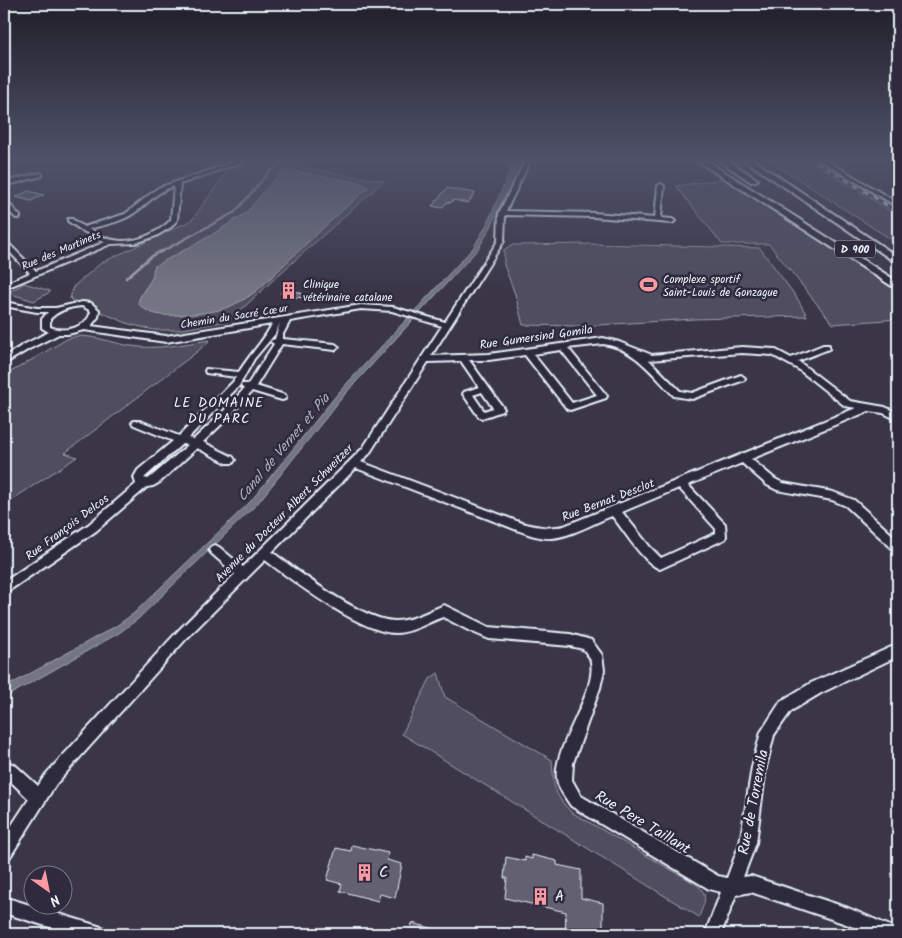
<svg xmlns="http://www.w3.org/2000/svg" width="902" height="938" viewBox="0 0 902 938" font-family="Kalam,sans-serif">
  <rect width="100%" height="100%" fill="#3a3648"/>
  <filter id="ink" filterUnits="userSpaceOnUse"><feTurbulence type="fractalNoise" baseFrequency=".02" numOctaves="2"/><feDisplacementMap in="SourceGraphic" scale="10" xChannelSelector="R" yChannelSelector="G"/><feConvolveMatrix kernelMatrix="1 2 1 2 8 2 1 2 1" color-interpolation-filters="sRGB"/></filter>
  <g filter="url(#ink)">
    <path fill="#504e5f" stroke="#9ca0ac" d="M249,159L384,181L284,270L229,321L178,330H154L129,324L70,299L73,287L101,263L192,220L228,170L247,164Z
      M690,159H695L898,291V319L833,324L769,244H722L676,186L723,179Z
      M767,159H807L898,216V244Z
      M593,244L760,248L797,298L807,316L694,319L582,326L523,325L515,294L504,265V250L511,245Z
      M24,283L50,291V292L34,301L8,293Z
      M77,336C96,336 113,343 131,346C158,350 183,344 210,340L198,351L65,453L77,457L4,505V376L67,339Z
      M438,673L445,697L552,760C554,786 552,792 571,812L696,884C710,896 704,902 699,917L402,734L430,679Z"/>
    <path fill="#737482" stroke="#a2a6b1" d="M519,159H524L518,165L491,227L478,249L345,394L257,504L138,619L119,633L4,698V688L116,626L133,614L251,501L339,392L473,248L486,226L513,164Z
      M288,170L362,183L368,188C339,213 311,239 283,266C270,278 256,294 239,302C221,312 200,314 180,315C164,316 149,316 138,303C141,292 147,287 152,278C154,273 152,270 155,266L210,236L246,213L280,173Z"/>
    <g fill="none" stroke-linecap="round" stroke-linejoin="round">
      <path stroke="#a2a6b1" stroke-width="2" d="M159,253L235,212L270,171L287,159"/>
      <path stroke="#a2a6b1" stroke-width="2.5" d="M126,278L150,257L161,251"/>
    </g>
    <path fill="#636171" stroke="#e8f1f8" d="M447,188L475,193L468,203L453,200L451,203L447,202L442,208L432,206Z
      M28,191L44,195L31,201L16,197Z
      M288,288L310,297V298L287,297L280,293Z
      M352,845L388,853L387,860L402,864L395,898L380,894L378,901L340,891L342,884L327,880L336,848L351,851Z
      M532,855L557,861V865L581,870V898L603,903V934H565L566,912L505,898L507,878H504L506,857L525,861V857L532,859Z
      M412,923L443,931V934H410Z"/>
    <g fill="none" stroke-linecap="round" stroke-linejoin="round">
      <defs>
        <path id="minor" d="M526,159H531L506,211L594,213L655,218L658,186L661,184L664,186L661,218L672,219L675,221L672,223L594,217L505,215L504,241L431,356L489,354L603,338L619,342L652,355L742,347L774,349L791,358L823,345H829V349L798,361L850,401L885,407L898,413V420L883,413L869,411L751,459L775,479L783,483L833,492L854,500L898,540V552L894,550L846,506L832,500L777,490L767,485L742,463L688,485L725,524L726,536L725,539L660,569C643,563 624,530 612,516C594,523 572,536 552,538C541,539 528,534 517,530L356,468L272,552C299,572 364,622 396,621C412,621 429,611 444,605L489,627L570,634L591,640L602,655L604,670L600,688L573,763L572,780L581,796L718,876L727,878L740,843L752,767L761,732L781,701L811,683L898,644V656L821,693L791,711L774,735L766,767L756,843L743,877L751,876L848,908L895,928L897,934H870L846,924L751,892L736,895L721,934H705L721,892L709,889L571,806C566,798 558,789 557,779C552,746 601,689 590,658C588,655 585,651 583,649L570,646L489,639L468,630L443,617C428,622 412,633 396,633C361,633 293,581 265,560L186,639L56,784L10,857L4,859V837L29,799L4,775V761L15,765L38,786L46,774L178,631L235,574L211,553L209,550L211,547L215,545L219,547L243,567L363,448L442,326L392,311L361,309L290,321L283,334V339L335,344L339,347L335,350L282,344L256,386L285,395L286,397L285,399L282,400L252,391L227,419L203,442L233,457L235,460L233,463H227L197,448L160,482L153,486L147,487L96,531L4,594V582L88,525L136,484L134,477L138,470L173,441L134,425L132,423L134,421H140L179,436L233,382L236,377L206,373L205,371L206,369L239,372C249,355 264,341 272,324L166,342L84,330L68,334H59L29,349L4,364V357L23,345L49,332L42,328V319L48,312H37L4,306V302L37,308H56L82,302L91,303L99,310L98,317L91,326L166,336L361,305L393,307L445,322L498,241L499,213ZM82,306L91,311C88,328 64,333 50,327V319C59,310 69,307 82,306ZM280,323L275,339L270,341L274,344L250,381L248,384H242L241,386L244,389L220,415L194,439L188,438L239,386L254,359L275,334ZM603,344C635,348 653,375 674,396L692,399L744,380L745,378L741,375L692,393L680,391L649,360L742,353L772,355L798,369L845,406L856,408L564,526C549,529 537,527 522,523L361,462L369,454L428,362L461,361L479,387L464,392L463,394L479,417L482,418L502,411L504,409L469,360H489L525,355L567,409L570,410L606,398L607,396L568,348ZM561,350L597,395L572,403L533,354ZM482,392L493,408L484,411L473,395ZM182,444L188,445L152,476L148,479L144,478ZM679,488L716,529V533L661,558L650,547L622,512Z
          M818,159H824L898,203V207Z
          M240,160L245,161L180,184L177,220L171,227L156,236L135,243L111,244L4,289V284L30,273L4,246V240L6,241L36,271L105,242L81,230L68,221V219H72L84,227L125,214L158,188ZM174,186L171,220C157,234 134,244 114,240C105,239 97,233 89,229C103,225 118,223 131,215C148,205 153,193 174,186Z
          M40,173L42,174V176L4,186V182Z
          M4,198L20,216V218H16C10,212 3,207 4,198Z
          M4,897L98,926L104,928L106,934H72L4,913Z"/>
        <path id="highway" d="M695,159H704L898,282V290Z
          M717,159H726L758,180L751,182Z
          M743,159H752L898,257V264Z"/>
      </defs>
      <use href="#minor" stroke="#e8f1f8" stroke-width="4"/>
      <use href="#highway" stroke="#e8f1f8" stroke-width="4"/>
      <use href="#minor" fill="#2f2a3d" fill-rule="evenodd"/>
      <use href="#highway" fill="#2f2a3d" fill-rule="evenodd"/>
      <defs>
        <path id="rail" d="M812,159L898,212"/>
      </defs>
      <use href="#rail" stroke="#e8f1f8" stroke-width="3"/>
      <use href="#rail" stroke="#2f2a3d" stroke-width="2" stroke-dasharray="5.5" stroke-linecap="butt"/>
    </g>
  </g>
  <linearGradient id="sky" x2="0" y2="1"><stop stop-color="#201e28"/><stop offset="0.55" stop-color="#4f526a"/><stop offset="1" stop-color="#4f526a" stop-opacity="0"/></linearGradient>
  <rect width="902" height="290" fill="url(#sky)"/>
  <defs>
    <symbol id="stadium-bare" viewBox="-9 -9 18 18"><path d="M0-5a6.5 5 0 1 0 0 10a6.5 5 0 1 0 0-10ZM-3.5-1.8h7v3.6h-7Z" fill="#ff9aa2" stroke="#2f2a3d" stroke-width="2.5" paint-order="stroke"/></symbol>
    <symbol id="building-bare" viewBox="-9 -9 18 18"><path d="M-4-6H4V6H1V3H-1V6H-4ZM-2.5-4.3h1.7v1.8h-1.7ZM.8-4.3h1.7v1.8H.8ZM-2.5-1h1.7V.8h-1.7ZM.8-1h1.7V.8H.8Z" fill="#ff9aa2" stroke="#2f2a3d" stroke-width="2.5" paint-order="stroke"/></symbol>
  </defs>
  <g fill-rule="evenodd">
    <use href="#stadium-bare" x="636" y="272" width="25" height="25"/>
    <use href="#building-bare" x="276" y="278" width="25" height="25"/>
    <use href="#building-bare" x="352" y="860" width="25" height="25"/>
    <use href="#building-bare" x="528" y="884" width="25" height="25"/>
  </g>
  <g text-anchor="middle" stroke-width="5" stroke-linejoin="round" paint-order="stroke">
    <rect fill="#2f2a3d" stroke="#b0b5c0" stroke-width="1" x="835" y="240.5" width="40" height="17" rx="4"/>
    <g font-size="11" font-weight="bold" fill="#e8f1f8">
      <text x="855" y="253">D 900</text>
    </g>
    <g font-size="11" fill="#e8f1f8" stroke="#2f2a3d">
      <text transform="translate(61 250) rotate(-23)" y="4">Rue des Martinets</text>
      <text transform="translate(234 316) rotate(-9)" y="4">Chemin du Sacré Cœur</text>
    </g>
    <g font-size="11" fill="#e8f1f8" stroke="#2f2a3d" text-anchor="start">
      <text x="663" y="283">Complexe sportif<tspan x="663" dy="13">Saint-Louis de Gonzague</tspan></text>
      <text x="303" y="288">Clinique<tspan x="303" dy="13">vétérinaire catalane</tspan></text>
    </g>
    <g font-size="12" fill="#e8f1f8" stroke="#2f2a3d">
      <text transform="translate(536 337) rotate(-8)" y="4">Rue Gumersind Gomila</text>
      <text transform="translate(608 500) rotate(-21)" y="4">Rue Bernat Desclot</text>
      <text transform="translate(284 513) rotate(-45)" y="4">Avenue du Docteur Albert Schweitzer</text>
      <text transform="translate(67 527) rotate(-37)" y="4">Rue François Delcos</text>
    </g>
    <g font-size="14" letter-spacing="1" fill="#e8f1f8" stroke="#2f2a3d">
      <text x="219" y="407">LE DOMAINE<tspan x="219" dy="16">DU PARC</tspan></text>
    </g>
    <g font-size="14" font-style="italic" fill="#aeb2bd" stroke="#2f2a3d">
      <text transform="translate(283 447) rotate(-50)" y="5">Canal de Vernet et Pia</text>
    </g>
    <g font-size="15" fill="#e8f1f8" stroke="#2f2a3d">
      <text transform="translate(753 802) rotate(-79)" y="5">Rue de Torremila</text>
      <text transform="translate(643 822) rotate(31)" y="5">Rue Pere Taillant</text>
    </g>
    <g font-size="15" fill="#e8f1f8" stroke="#2f2a3d" text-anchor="start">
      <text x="379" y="877">C</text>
      <text x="555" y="901">A</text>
    </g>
  </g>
  <rect width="902" height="938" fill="none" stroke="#2f2a3d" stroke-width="20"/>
  <rect x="10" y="10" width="882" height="918" fill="none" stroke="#e8f1f8" stroke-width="2" filter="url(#ink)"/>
  <g transform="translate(48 890) rotate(147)"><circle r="24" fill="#2f2a3d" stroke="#797a88"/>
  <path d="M0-4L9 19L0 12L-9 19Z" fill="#ff9aa2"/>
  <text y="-8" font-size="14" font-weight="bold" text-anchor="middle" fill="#e8f1f8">N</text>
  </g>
</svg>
